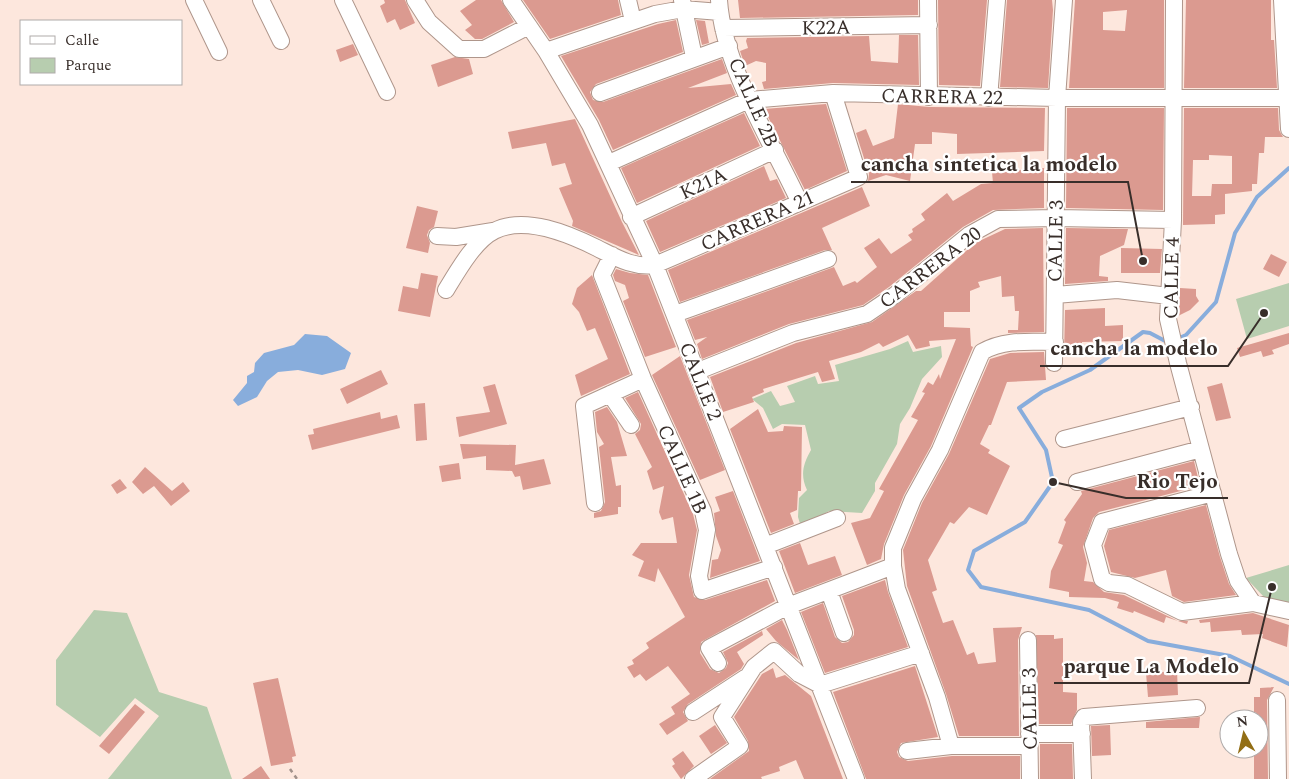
<svg xmlns="http://www.w3.org/2000/svg" width="1289" height="779" viewBox="0 0 1289 779" font-family="Spectral,serif">
  <rect width="100%" height="100%" fill="#fde7dd"/>
  <path fill="#b7cdaf" d="M1289,283V326L1247,339L1236,299Z
    M908,341L913,352L941,346L942,357L922,379L910,408L900,424L897,444L875,483V491L862,513L829,511L801,527L798,517L799,498L807,490C800,475 803,464 811,450L805,425L782,424L773,429L763,408L752,399L771,391L780,406L795,402L787,386L815,376L818,384L839,381L835,365L890,349Z
    M1289,565V604L1264,597L1246,578Z
    M94,610L127,613L159,692L207,707L232,779H108L159,716L135,698L100,737L56,705V660Z"/>
  <path fill="#88addc" d="M305,334L327,336L351,353L345,369L322,375L298,370L278,372L267,381L257,397L238,406L233,400L247,383V376L254,372L255,363L264,353L294,345Z"/>
  <g fill="none" stroke-linecap="round" stroke-linejoin="round">
    <path stroke="#88addc" stroke-width="4" d="M1177,339L1186,335L1216,302L1235,233L1257,197L1289,168
      M1169,343L1150,333L1143,332L1090,370L1042,392L1019,408L1046,450L1053,482L1025,522L974,551L968,570L981,587L1089,610L1148,641L1230,656L1289,684"/>
  </g>
  <path fill="#db9a90" fill-rule="evenodd" d="M384,0H405L415,23L400,30L395,19L387,23L380,6L385,3Z
    M476,0H501L514,22L482,39H475L465,30L472,25L460,11Z
    M523,0H618L621,15L550,39Z
    M738,0H918V15L740,18Z
    M938,0H987L980,86L939,85Z
    M1007,0H1052L1053,10L1048,88L1000,87Z
    M1075,0H1164V88H1069ZM1127,10L1125,31L1103,30V12Z
    M1186,0H1271V40H1274L1277,88H1184Z
    M676,20L683,52L596,84L590,92L593,100L603,102L722,59L727,73L688,88L731,84L736,95L613,150L599,120L561,56L658,24Z
    M696,20L705,21L709,43L702,45Z
    M899,35H918L919,85L833,83L764,89L762,82L766,81V63L756,61L745,66L740,51L748,48L746,41L747,38L869,36L871,61L898,63Z
    M353,44L358,55L340,62L336,50Z
    M455,57L469,59L473,74L438,87L431,65Z
    M826,104L847,171L805,190L764,109Z
    M898,104L929,107L1045,108L1044,151L957,154V134L932,132V144H915L910,181L886,175L868,181L869,174L856,133L866,129L873,146L894,138Z
    M1067,108H1164L1163,210L1066,208Z
    M1184,108H1278L1279,130L1283,137H1265L1264,153H1259L1257,184H1252V191L1225,194V214L1215,215V224L1183,225ZM1209,155L1232,156V184H1212L1211,196H1192L1193,160H1209Z
    M744,113L760,146L637,203L621,168Z
    M575,119L622,222L639,255L572,226L573,221L559,188L572,184L565,163L552,166L546,143L512,149L508,132Z
    M764,166L770,181L777,179L786,198L660,252L646,221Z
    M1044,168V208L993,210L963,227L889,287L863,305L789,324L702,359L697,344L707,337L695,340L687,320L834,267L843,286L855,281L857,283L877,267L864,248L879,238L891,254L912,240L908,235L913,232L912,229L925,220L921,214L947,193L953,201L981,184L993,183L992,172Z
    M862,187L870,206L822,228L832,250H825L680,302L668,270Z
    M417,206L438,211L434,227L429,230L427,235L430,243L428,253L406,248Z
    M1043,228L1044,332L1008,333V330H1018L1019,311H1015L1014,296L1002,297L1001,276L978,282L980,287L970,291V312H944V327L970,328L971,346L973,347L931,446L904,495L884,544L881,559L867,565L851,523L870,518L884,491L879,489L918,420L911,417L925,393L922,392L928,382L933,385L939,374L940,379L956,339L929,341L930,346L916,349L908,335L883,347L879,343L861,352L829,361L835,379L822,382L818,372L763,389L764,392L752,397L754,402L723,412L710,377L796,343L872,322L916,291H921L975,243L1005,229Z
    M1066,228L1128,229L1124,245L1100,256L1099,276L1108,277V281L1065,284Z
    M1121,248L1162,249L1160,273H1121Z
    M1271,254L1287,262L1279,277L1263,269Z
    M616,269L630,273L648,275L676,347L645,357L623,301L629,298L625,285L615,281L613,275Z
    M421,273L438,276L430,317L398,311L403,286L418,289Z
    M592,275L630,374L581,396L575,375L608,359L595,328L587,331L579,312L572,304L577,288Z
    M1180,288L1196,289V296L1199,301L1190,310L1178,316Z
    M1105,308V326L1123,325V341L1082,342V354H1064L1065,310Z
    M1289,333V344L1272,350L1274,354L1263,357L1261,351L1240,357L1237,348Z
    M1044,352L1046,380L1007,382L991,425H989L980,444L990,450L988,453L1010,466L987,515L969,507L954,524L950,522L928,560L937,590L932,592L943,623L953,620L967,655L974,652L978,664L996,662L993,628L1022,627L1018,640L1019,736H959L946,694L907,586L903,550L922,503L949,454L990,359L1010,353Z
    M680,356L725,470L700,480L652,375Z
    M381,370L388,384L347,404L340,389Z
    M1222,383L1231,418L1216,421L1207,387Z
    M495,384L507,424L459,437L456,417L490,412L483,387Z
    M638,392L693,514L697,530L689,575L694,597L705,600L767,580L775,601L701,642L700,653L710,669L719,673L726,668L728,663L723,652L762,631L763,635L737,652L744,664L741,669L688,704L683,712L688,721L667,735L659,724L675,714L671,707L690,694L668,666L646,681L640,674L634,678L627,667L634,664L632,660L649,648L646,643L685,617L658,568L655,582L638,576L644,561L632,555L641,543H677L673,517L662,520L659,512L664,486L653,490L647,471L652,467L635,434L640,430L641,424L625,398Z
    M425,403L427,440L416,441L414,404Z
    M607,407L617,422L627,456L611,457L616,486L621,485V507H618V514L594,518V513L601,511L605,502L599,447L604,444L597,432L595,412Z
    M758,409L768,432L783,431L784,426L802,427L801,491H798L797,510L790,513L794,524L771,533L730,429Z
    M380,412L381,419L397,415L400,428L312,450L308,435L314,434L313,429Z
    M460,444L516,445L515,465L544,459L551,484L523,490L520,476L515,477L512,471L486,470V456L463,459Z
    M1194,461L1200,486L1099,512L1093,518L1083,547L1087,563L1084,581L1093,582L1104,592L1124,595L1178,621H1188L1187,624L1166,617L1164,623L1134,611L1133,613L1117,608L1119,602L1105,598L1069,597V592L1049,588L1051,571L1063,545L1058,543L1066,522L1064,520L1082,494L1081,491Z
    M459,463L461,479L442,482L439,466Z
    M145,467L172,491L183,482L190,491L171,506L154,486L143,494L132,482Z
    M120,479L127,488L117,494L111,485Z
    M733,491L760,561L710,578L712,560L718,559L721,550L716,536L714,513L720,511L715,497Z
    M1206,505L1220,557L1229,584L1236,595L1184,602L1172,596L1166,570L1135,578L1111,572L1104,546L1109,530Z
    M800,543L808,565L835,556L842,575L795,593L779,551Z
    M885,580L888,592L908,647L825,673L801,612L823,603L835,637L842,643L848,642L854,635V630L842,596Z
    M1253,613L1289,625L1287,647L1262,638L1263,634L1242,635L1241,630L1211,632L1210,622L1200,623L1199,620Z
    M782,620L787,630L799,660L776,641L766,629Z
    M1036,635H1054V639L1063,638V692L1077,693V710L1071,724H1039Z
    M915,666L938,737L901,743L897,752L899,757L908,761L952,756H1020V779H866L833,692Z
    M773,668L776,678L785,675L811,696L843,779H804L796,760L779,767L780,771L761,777L762,779H710L749,751L748,741L734,717L762,674Z
    M1177,671L1178,695L1148,697L1146,673Z
    M278,678L296,756L292,757L293,762L271,766L253,683Z
    M1274,687L1267,700L1268,779H1254V749H1259V719H1254V697H1260V688Z
    M135,704L145,712L109,754L99,746Z
    M1200,717L1199,728H1146V722Z
    M715,725L727,743L711,754L699,736Z
    M1110,725L1111,755L1092,756L1091,726Z
    M1040,744H1072L1073,779H1040Z
    M683,751L694,766L681,779L672,766L675,764L672,759Z
    M261,766L270,779H242Z"/>
  <g fill="none" stroke-linecap="round" stroke-linejoin="round">
    <defs>
      <path id="minor" d="M194,0L219,52
        M261,0L281,41
        M343,0L387,92
        M415,0L429,22L459,49H484L529,26
        M511,0L546,51L590,125L655,265L856,779
        M628,0L633,21
        M682,0L694,57
        M719,0C723,65 771,141 799,201
        M928,0L929,97
        M1174,0L1173,220L1168,319L1178,363L1229,554L1238,581L1253,603
        M1282,0L1289,129
        M723,28L929,25
        M546,51L655,14L683,9L720,12
        M600,93L729,46
        M989,98L997,0
        M609,163L749,100L833,93L1057,98H1289
        M631,217L775,150
        M437,236L456,237L493,231
        M612,255L602,275L643,379L703,511L707,530L699,576L702,591L774,567
        M446,290C457,272 475,240 494,231C525,215 569,234 597,248C617,258 633,268 655,265L859,177L833,93
        M1055,295L1117,290L1169,296
        M675,314L828,259
        M1054,363L1057,98L1064,0
        M698,371L793,333L867,314L895,295L969,235L998,219L1056,218L1173,220
        M610,394L631,425
        M1064,439L1191,407
        M1077,482L1201,449
        M1213,493L1102,522L1093,545L1102,579L1109,583L1127,585L1182,612L1253,603L1289,611
        M595,503L584,406L643,379
        M765,546L837,518
        M829,591L844,633
        M1028,640L1030,779
        M718,663L709,648L788,606L893,566
        M1277,700L1278,779
        M693,712L745,678
        M1029,734H1082
        M951,746L937,697L897,589L893,566V548L913,499L940,450L982,352C1004,339 1030,342 1055,342
        M907,751L951,746H1029
        M693,779L740,746L722,717L754,667L774,651L799,674L820,685L921,653
        M1083,779L1081,722L1084,717L1197,708"/>
    </defs>
    <use href="#minor" stroke="#af968b" stroke-width="18"/>
    <path stroke="#a1918a" stroke-width="2.5" stroke-dasharray="4 4" stroke-linecap="butt" d="M290,769L297,779"/>
    <use href="#minor" stroke="#fff" stroke-width="16"/>
  </g>
  <g text-anchor="middle" stroke-width="4.5" stroke-linejoin="round" paint-order="stroke">
    <g font-size="20" fill="#382e2a" stroke="#fff">
      <text transform="translate(826 27) rotate(-1)" y="7">K22A</text>
      <text transform="translate(942 96) rotate(1)" y="7">CARRERA 22</text>
      <text transform="translate(754 102) rotate(66)" y="7">CALLE 2B</text>
      <text transform="translate(703 183) rotate(-25)" y="7">K21A</text>
      <text transform="translate(757 220) rotate(-24)" y="7">CARRERA 21</text>
      <text transform="translate(1055 241) rotate(-89)" y="7">CALLE 3</text>
      <text transform="translate(930 267) rotate(-37)" y="7">CARRERA 20</text>
      <text transform="translate(1171 278) rotate(-89)" y="7">CALLE 4</text>
      <text transform="translate(701 381) rotate(68)" y="7">CALLE 2</text>
      <text transform="translate(683 469) rotate(66)" y="7">CALLE 1B</text>
      <text transform="translate(1029 709) rotate(-91)" y="7">CALLE 3</text>
    </g>
  </g>
  <path fill="none" stroke="#382e2a" stroke-width="2" d="M1143 261L1128 182H851M1264 313L1228 366H1040M1053 482L1126 498H1228M1272 587L1249 683H1054"/>
  <g fill="#382e2a" stroke="#fff" stroke-width="2">
    <circle cx="1143" cy="261" r="5"/>
    <circle cx="1264" cy="313" r="5"/>
    <circle cx="1053" cy="482" r="5"/>
    <circle cx="1272" cy="587" r="5"/>
  </g>
  <g font-size="21" text-anchor="middle" font-weight="bold" fill="#382e2a" stroke="#fff" stroke-width="4.5" stroke-linejoin="round" paint-order="stroke">
    <text x="989" y="171">cancha sintetica la modelo</text>
    <text x="1134" y="355">cancha la modelo</text>
    <text x="1177" y="488">Rio Tejo</text>
    <text x="1151" y="673">parque La Modelo</text>
  </g>
  <rect x="20" y="20" width="162" height="65" fill="#ffffff" stroke="#afabaa"/>
  <rect x="30" y="36" width="25" height="8" fill="#ffffff" stroke="#afabaa"/>
  <text x="65" y="45" font-size="15" fill="#382e2a">Calle</text>
  <rect x="30" y="58" width="25" height="15" fill="#b7cdaf" stroke="#afabaa"/>
  <text x="65" y="70" font-size="15" fill="#382e2a">Parque</text>
  <g transform="translate(1244 734) rotate(352)"><circle r="24" fill="#ffffff" stroke="#afabaa"/>
  <path d="M0-4L9 19L0 12L-9 19Z" fill="#926e15"/>
  <text y="-8" font-size="14" font-weight="bold" text-anchor="middle" fill="#382e2a">N</text>
  </g>
</svg>
